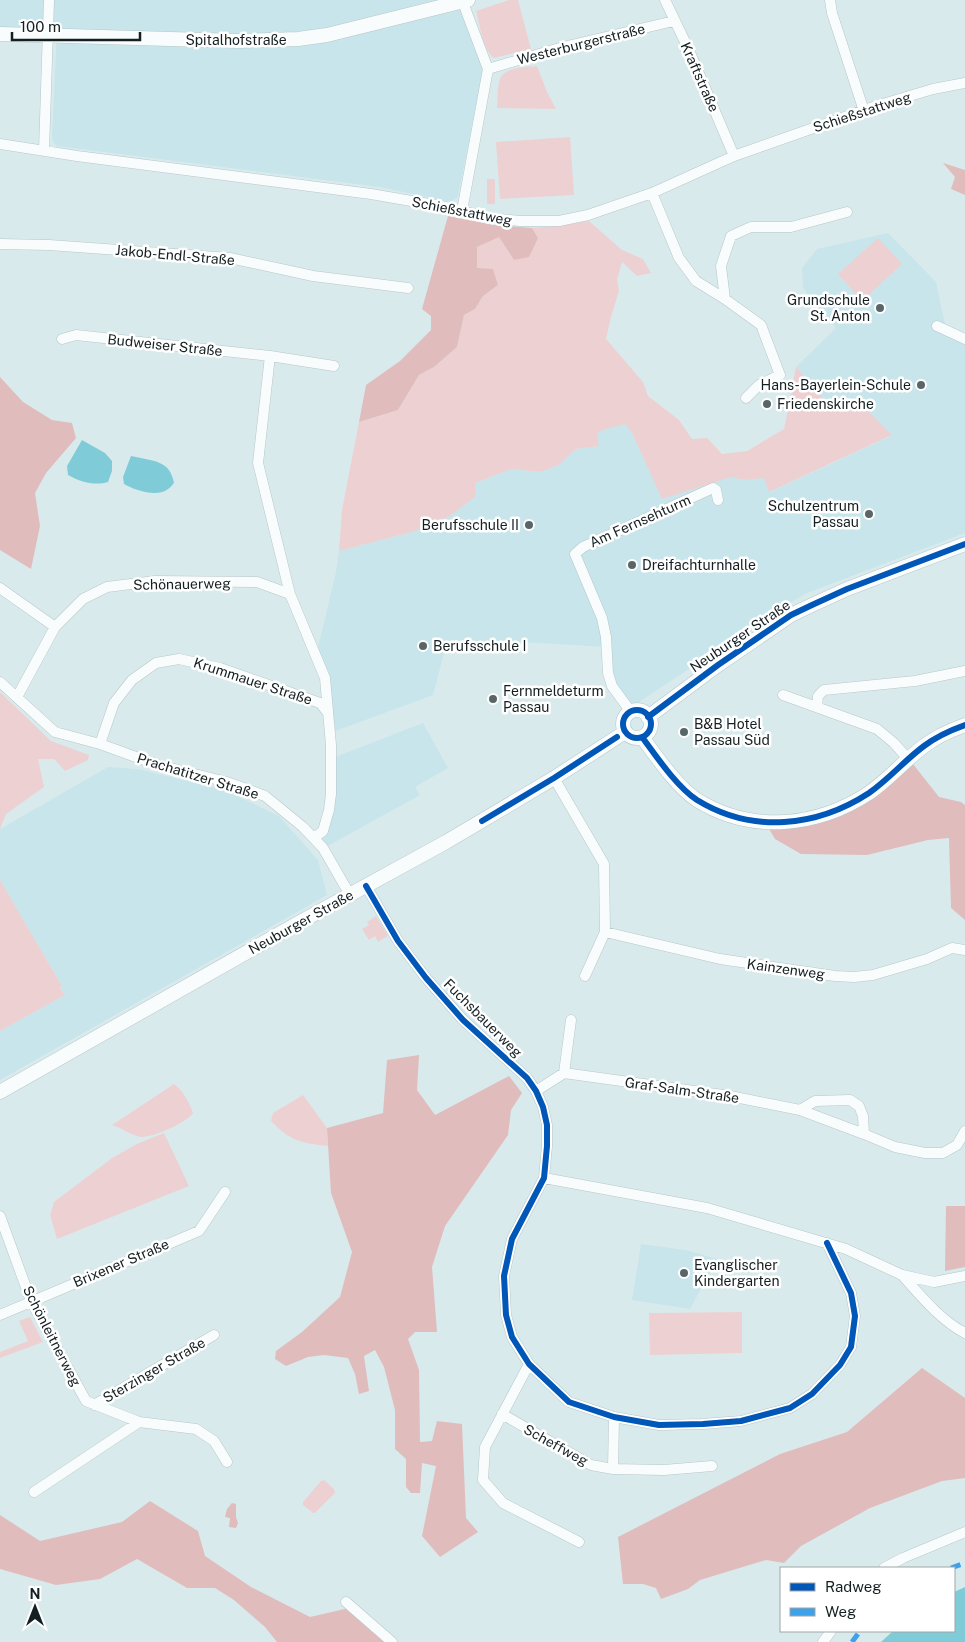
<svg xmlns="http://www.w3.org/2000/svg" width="965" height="1642" viewBox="0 0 965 1642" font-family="'Public Sans',sans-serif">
  <rect width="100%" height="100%" fill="#d9eaed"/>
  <path fill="#c7e5eb" d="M0,0H457L483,70L458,195L457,198L450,202L380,187L57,146L53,142L52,136L57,29L0,27Z
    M888,233L936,282L946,329L965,346V533L807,593L747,627L707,657L642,700L631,712L613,688L606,647L521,642L496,651L446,645L433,695L330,733L316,656L336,572L339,551L412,532L475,483L511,469L540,472L559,465L576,449L598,446L597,434L603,430L625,423L632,433L662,498L731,476L745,480L764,477L770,492L891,436L864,407L837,409L820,395L796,367L836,328L803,288L802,268L817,249Z
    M423,723L448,768L415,787L420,795L324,848L314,838L323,830L330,759Z
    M108,767L138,769L225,790L279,816L318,860L327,895L0,1080V1031L65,995L60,987L62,986L0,880V829Z
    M641,1244L686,1250L717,1259L690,1309L632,1300Z"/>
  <path fill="#edd1d2" d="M509,0H518L531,49L494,58C482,49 480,24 476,11Z
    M537,66L547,92L556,109L497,108C498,99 497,87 500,79C504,67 527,67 537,66Z
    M570,137L574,195L500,199L496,142Z
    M487,179H495V204H487Z
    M589,221L622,250L643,259L651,273L637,276L622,262L617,280L619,291L611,317L606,339L643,382L648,396L679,420L692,439L707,438L722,454L747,451L784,429L796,367L820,395L837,409L864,407L892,435L769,492L764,478L745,480L731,477L662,499L632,433L625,424L603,430L597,434L599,446L576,449L559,465L540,472L511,469L475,483L476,496L450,516L412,532L339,551L342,510L359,422L398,410L419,375L434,367L457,347L464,315L475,309L483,296L498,285L477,268V247L499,236L514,260L538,238L532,228L557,226Z
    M878,238L902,264L862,301L838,274Z
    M0,692L51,741L89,755L88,760L65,771L54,759H38L44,787L6,814L0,829Z
    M0,880L62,986L60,988L65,995L0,1031Z
    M376,916L388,936L378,942L375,936L369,940L362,929L369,925L367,922Z
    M174,1084C183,1091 189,1101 193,1113C188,1122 152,1138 141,1137C130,1135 122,1128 112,1125Z
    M303,1095L327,1128L328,1146C301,1143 290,1141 271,1121L273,1113Z
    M164,1133L189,1186L57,1239L50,1215L54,1202L112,1158L137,1144Z
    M742,1312V1353L650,1355L649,1313Z
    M30,1317L43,1342L0,1358V1352L28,1341L19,1321Z
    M324,1480L334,1489L335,1493L315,1513H313L303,1505V1502L321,1481Z"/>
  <path fill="#e0bcbc" d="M943,163L965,170V195L951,189L955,177Z
    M448,216L494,225L532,228L538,238L529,257L514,260L499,237L477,247V268L493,269L498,285L483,296L475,309L464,315L457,347L434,367L419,375L398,410L359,422L366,385L400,361L431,330V316L422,309Z
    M0,377L23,402L52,420L72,423L76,438L46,473L35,493L40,526L31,569L0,550Z
    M909,759L939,797L961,802L965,805V920L951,908L949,838L928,840L867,855L801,854L775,839L765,822L840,810Z
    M419,1055L417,1090L435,1115L509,1076L522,1093L511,1110L508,1135L445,1226L432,1267L437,1332H415L408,1339L419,1370L420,1442L432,1441L437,1421L462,1424L466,1518L478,1532L440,1557L422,1536L436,1466L422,1463L420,1493H411L406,1487V1459L395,1449V1410L384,1367L375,1350L364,1356L369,1391L359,1394L355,1374L348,1358L324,1355L308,1357L286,1366L275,1359L276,1351L302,1332L340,1297L352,1252L331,1193L327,1128L383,1113L387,1060Z
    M946,1206H965V1267L945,1271Z
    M922,1368L965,1398V1478L942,1481L870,1508L801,1546L784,1563L766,1560L700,1580L688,1589L661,1599L656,1588L643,1584H623L618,1537L780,1454L847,1432Z
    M150,1501L198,1531L205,1556L251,1587L310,1617L349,1608L390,1642H277L265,1627L234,1600L215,1588H187L137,1559L100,1579L56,1585L0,1569V1515L40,1541L122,1522Z
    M232,1503L236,1504V1517L238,1523L236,1528L229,1527L230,1518L225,1517L227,1509Z"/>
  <path fill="#7fccd8" d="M82,440L105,453L112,461V471L108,482C95,486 80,482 68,475L67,466Z
    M131,456C151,461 170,459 174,483C172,485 170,488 168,489C158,498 134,490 124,484L123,477Z
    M965,1587V1642H881L893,1631H954V1592Z"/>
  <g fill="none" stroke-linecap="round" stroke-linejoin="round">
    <defs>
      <path id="street" d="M462,0L488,69
        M665,0L688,48L734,156
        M830,0L832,13L864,111
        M0,144L77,156L371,194L446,207L490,218L520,221H559L588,215L652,193L734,156L873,107L933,89L965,83
        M44,150L49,0
        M652,193L679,258L696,281L725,299L761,325L780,375L759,385L746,398
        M462,211L488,69L563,47L674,21
        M0,244L49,245L230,258L313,276L408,288
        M725,299L721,266L731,236L751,227H791L847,212
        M937,326L965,339
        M62,339L76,335L270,356L258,463L290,594L325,678L331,745V794L329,810L323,831L314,838
        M270,356L334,366
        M0,588L55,627L17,697
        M55,627L83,599L107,587L155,581L257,582L290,594
        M0,682L55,732L100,744L158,765L227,782L265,796L303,827L323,848L350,895
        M783,695L877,729L894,743L908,759
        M817,707L818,696L824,690L915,681L965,671
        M631,712L612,686L608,673L606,637L602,618L575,554L583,547L713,488L716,490L718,500
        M100,744L114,703L132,680L156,663L179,659L220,668L320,703L328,713
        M554,778L604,864L605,932L585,976
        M366,886L398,941L426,978L463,1020L527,1078L536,1091L543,1107L547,1125V1146L544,1178L512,1239L504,1276L506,1315L512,1337L529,1364L569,1402L614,1417L659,1425L703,1424L741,1421L790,1408L812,1394L840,1365L851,1347L855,1316L851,1293L827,1243
        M605,932L720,959L835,976L854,977L873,975L927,959L952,948L965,950
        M564,1073L571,1020
        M536,1091L564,1073L730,1096L800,1110L864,1134L895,1147L925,1153H943L957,1145L965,1131
        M800,1110L815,1101L850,1100L859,1106L863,1116L864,1134
        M544,1178L707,1208L846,1249L902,1275L934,1282L965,1276
        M0,1216L31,1301L86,1401L139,1422L196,1429L214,1441L227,1462
        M902,1275C920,1295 940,1320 965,1333
        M0,1315L199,1231L225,1192
        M529,1364L485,1447L483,1480L503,1503L579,1542
        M94,1405L214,1335
        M502,1414L591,1465L613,1469L664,1470L712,1466
        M613,1469L614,1417
        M34,1492L139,1422
        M884,1568L903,1558L965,1532
        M346,1602L392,1642
        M823,1642L831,1631"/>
      <path id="secondary" d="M0,34L238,41L298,39L327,35L468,0
        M623 724a14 14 0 1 1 28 0a14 14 0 1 1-28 0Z
        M648,717L718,665L791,615L812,605L847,589L965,544
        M642,737C656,756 677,787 697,800C752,834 817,827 869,793C889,779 905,760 924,746C937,736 951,730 965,725
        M0,1092L300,922L446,842L554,778L625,732"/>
    </defs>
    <use href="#street" stroke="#b8c6c8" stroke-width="11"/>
    <use href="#secondary" stroke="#b8c6c8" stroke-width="15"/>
    <use href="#street" stroke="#f9fcfc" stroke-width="10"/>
    <use href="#secondary" stroke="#f9fcfc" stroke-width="14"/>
    <path stroke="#3da2ea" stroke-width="5" stroke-dasharray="10 5" stroke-linecap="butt" d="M951,1568L965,1563
      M852,1642L860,1631"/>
    <defs>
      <path id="cycleway" d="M623 724a14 14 0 1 1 28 0a14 14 0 1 1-28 0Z
        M648,717L718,665L791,615L812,605L847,589L965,544
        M642,737C656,756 677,787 697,800C752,834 817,827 869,793C889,779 905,760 924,746C937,736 951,730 965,725
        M482,821L554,778L617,737
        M366,886L398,941L426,978L463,1020L527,1078L536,1091L543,1107L547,1125V1146L544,1178L512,1239L504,1276L506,1315L512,1337L529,1364L569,1402L614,1417L659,1425L703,1424L741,1421L790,1408L812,1394L840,1365L851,1347L855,1316L851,1293L827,1243"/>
    </defs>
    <use href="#cycleway" stroke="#fff" stroke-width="9"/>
    <use href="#cycleway" stroke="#0057b8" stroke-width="6"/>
  </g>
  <g fill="#596668" stroke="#fff" stroke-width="2">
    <circle cx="880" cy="308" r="5"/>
    <circle cx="921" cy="385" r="5"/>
    <circle cx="767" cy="404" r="5"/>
    <circle cx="869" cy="514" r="5"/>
    <circle cx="529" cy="525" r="5"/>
    <circle cx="632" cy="565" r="5"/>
    <circle cx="423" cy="646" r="5"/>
    <circle cx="493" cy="699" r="5"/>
    <circle cx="684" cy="732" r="5"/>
    <circle cx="684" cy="1273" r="5"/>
  </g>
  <g text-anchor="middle" stroke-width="5" stroke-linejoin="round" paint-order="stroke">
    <g font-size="14" fill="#141f21" stroke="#fff">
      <text x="236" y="45">Spitalhofstraße</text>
      <text transform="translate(581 44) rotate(-14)" y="5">Westerburgerstraße</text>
      <text transform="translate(700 77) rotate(66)" y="5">Kraftstraße</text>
      <text transform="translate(862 112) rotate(-18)" y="5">Schießstattweg</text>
      <text transform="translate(462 211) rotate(11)" y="5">Schießstattweg</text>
      <text transform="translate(175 255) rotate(5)" y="5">Jakob-Endl-Straße</text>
      <text transform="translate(165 345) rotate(6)" y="5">Budweiser Straße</text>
      <text transform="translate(640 521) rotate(-24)" y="5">Am Fernsehturm</text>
      <text transform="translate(182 584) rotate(-1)" y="5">Schönauerweg</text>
      <text transform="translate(740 636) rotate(-34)" y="5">Neuburger Straße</text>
      <text transform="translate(253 681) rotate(18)" y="5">Krummauer Straße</text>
      <text transform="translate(198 776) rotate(17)" y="5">Prachatitzer Straße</text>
      <text transform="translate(301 922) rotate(-29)" y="5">Neuburger Straße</text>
      <text transform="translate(786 969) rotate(8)" y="5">Kainzenweg</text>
      <text transform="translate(483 1018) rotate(45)" y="5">Fuchsbauerweg</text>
      <text transform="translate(682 1090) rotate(8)" y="5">Graf-Salm-Straße</text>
      <text transform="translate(121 1263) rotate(-23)" y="5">Brixener Straße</text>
      <text transform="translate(52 1336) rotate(63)" y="5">Schönleitnerweg</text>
      <text transform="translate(154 1370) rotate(-30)" y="5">Sterzinger Straße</text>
      <text transform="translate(556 1445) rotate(29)" y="5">Scheffweg</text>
    </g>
    <g font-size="14" fill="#141f21" stroke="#fff" text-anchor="start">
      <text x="870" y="305" text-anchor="end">Grundschule<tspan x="870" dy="16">St. Anton</tspan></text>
      <text x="911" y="390" text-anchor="end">Hans-Bayerlein-Schule</text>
      <text x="777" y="409">Friedenskirche</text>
      <text x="859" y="511" text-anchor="end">Schulzentrum<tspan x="859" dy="16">Passau</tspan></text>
      <text x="519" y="530" text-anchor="end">Berufsschule II</text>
      <text x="642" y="570">Dreifachturnhalle</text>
      <text x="433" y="651">Berufsschule I</text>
      <text x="503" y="696">Fernmeldeturm<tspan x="503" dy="16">Passau</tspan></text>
      <text x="694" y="729">B&amp;B Hotel<tspan x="694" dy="16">Passau Süd</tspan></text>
      <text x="694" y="1270">Evanglischer<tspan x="694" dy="16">Kindergarten</tspan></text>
    </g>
  </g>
  <rect x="780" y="1567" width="175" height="65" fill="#ffffff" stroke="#a1a5a6"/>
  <rect x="790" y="1583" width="25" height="8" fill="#0057b8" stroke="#a1a5a6"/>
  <text x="825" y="1592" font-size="15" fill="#141f21">Radweg</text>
  <rect x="790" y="1608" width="25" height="8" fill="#3da2ea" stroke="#a1a5a6"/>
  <text x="825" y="1617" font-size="15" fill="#141f21">Weg</text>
  <g transform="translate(35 1607)" stroke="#ffffff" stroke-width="4" paint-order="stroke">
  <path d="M0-4L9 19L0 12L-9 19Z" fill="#141f21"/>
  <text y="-8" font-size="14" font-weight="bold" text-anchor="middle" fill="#141f21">N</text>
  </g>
  <path d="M12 32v8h128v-8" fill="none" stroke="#141f21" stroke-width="2.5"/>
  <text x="20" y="32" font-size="15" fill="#141f21" stroke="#ffffff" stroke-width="4" paint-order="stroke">100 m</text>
</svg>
